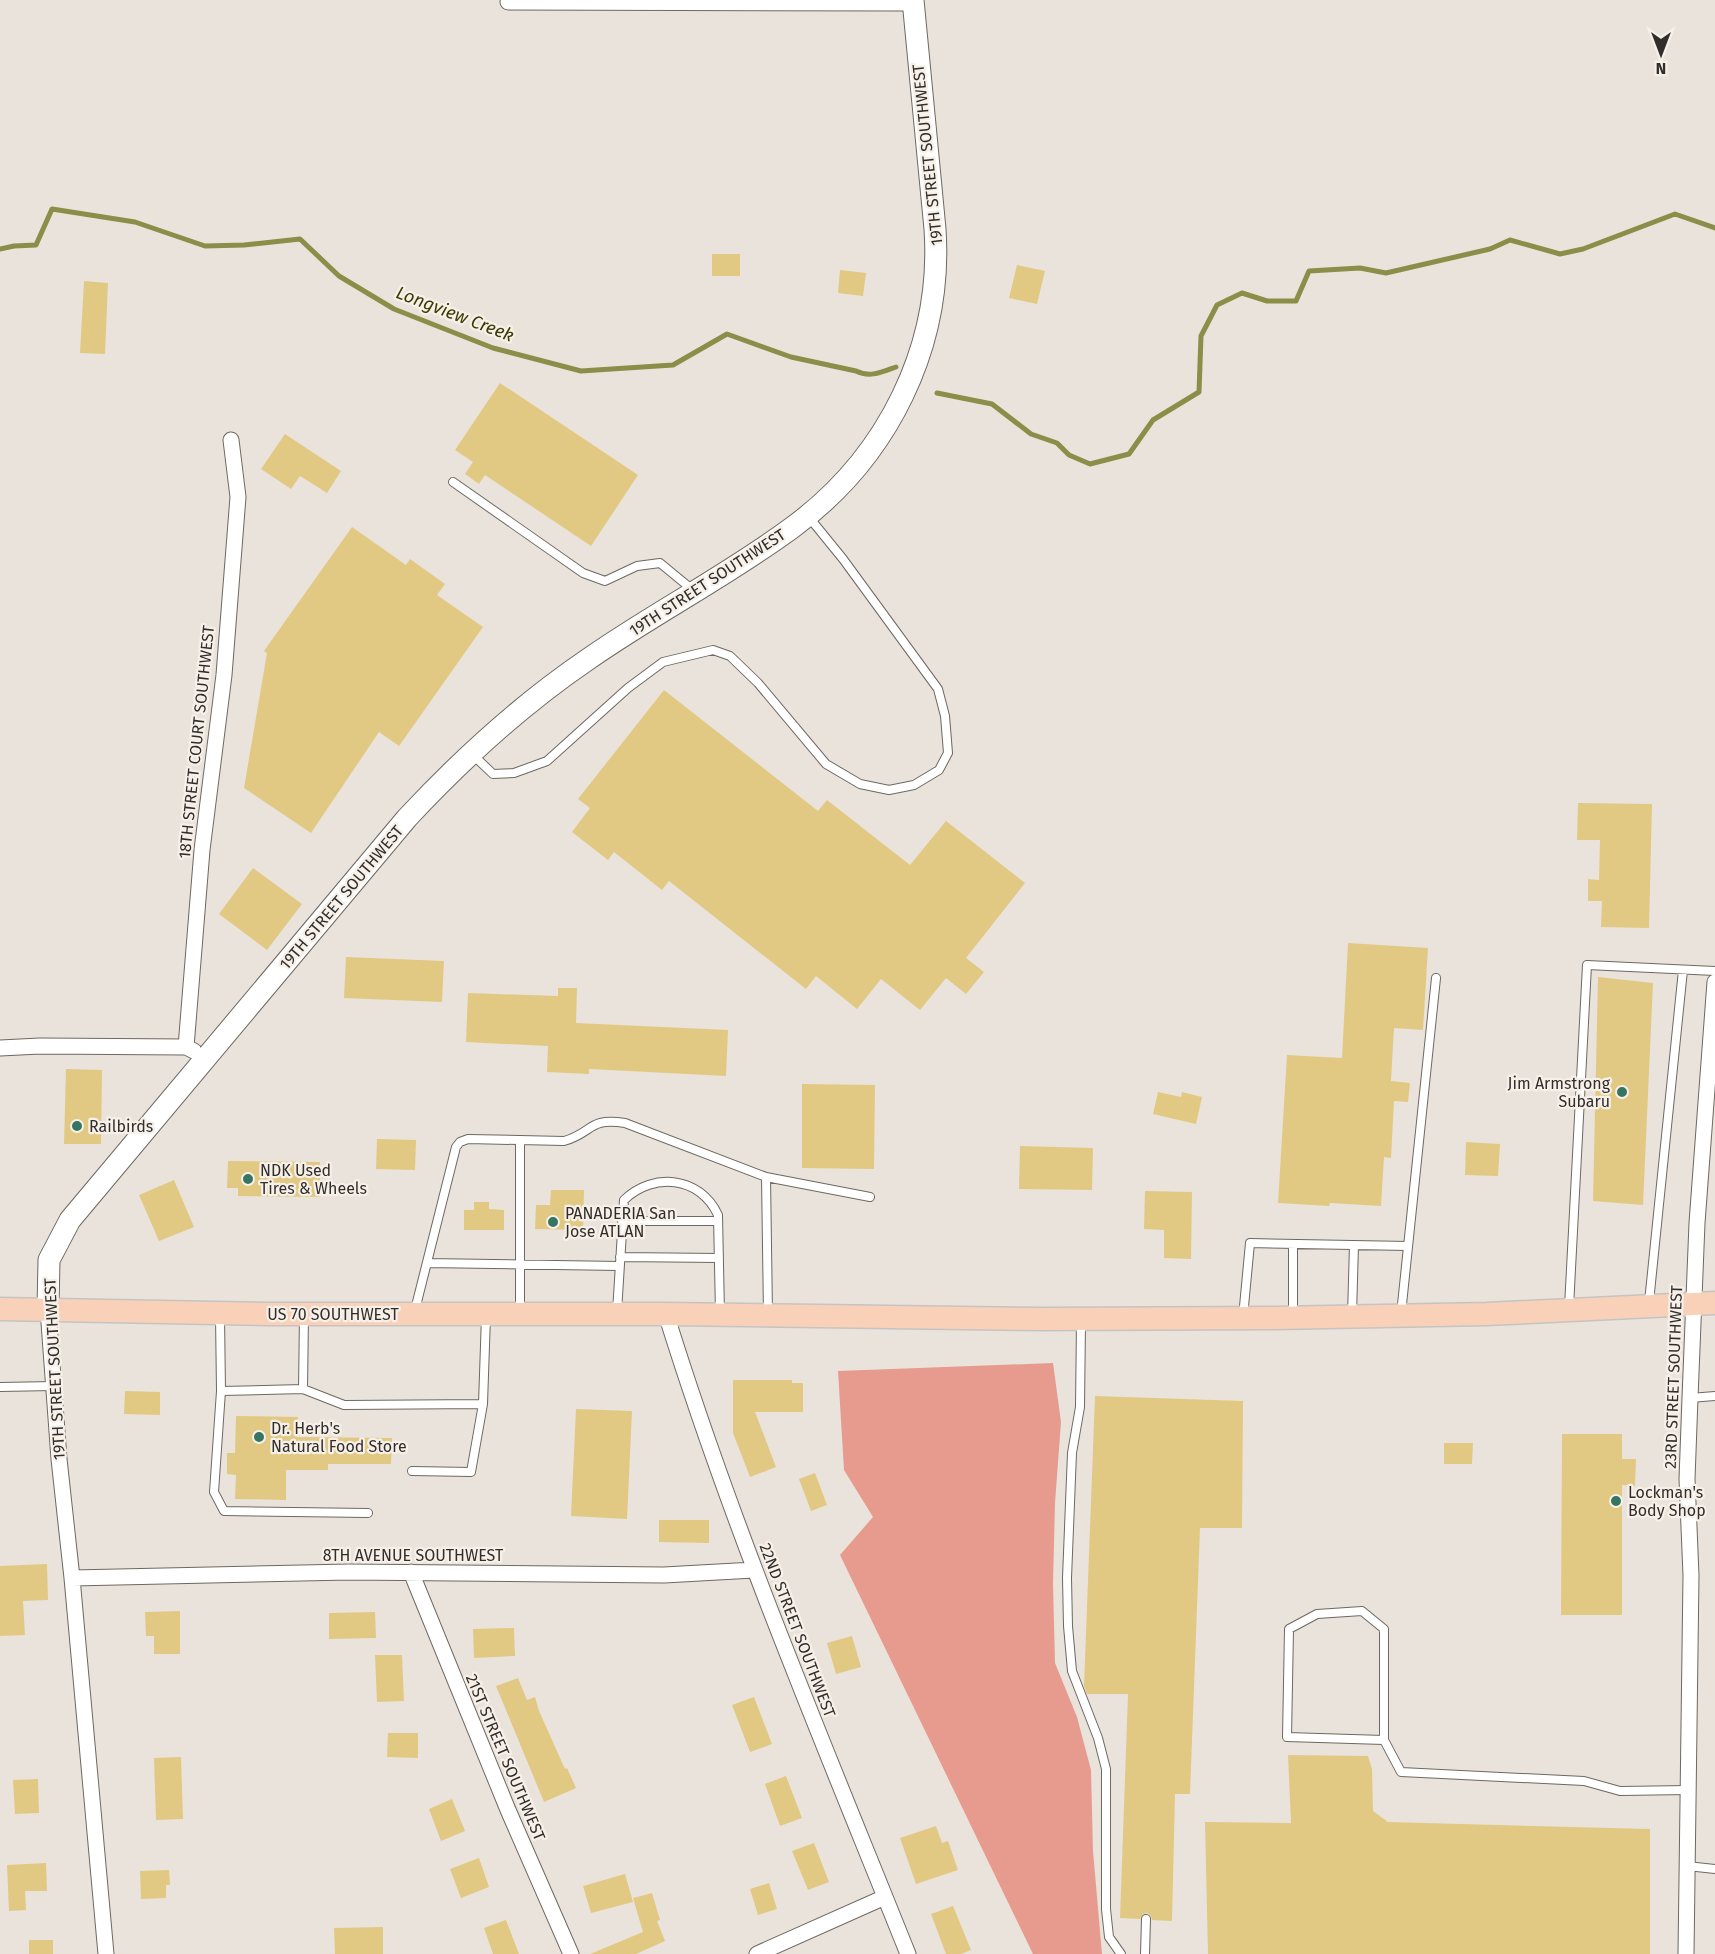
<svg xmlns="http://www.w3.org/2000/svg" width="1715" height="1954" viewBox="0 0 1715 1954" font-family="'Fira Sans',sans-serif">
  <rect width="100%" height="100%" fill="#eae3db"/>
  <path fill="#e69b8e" d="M1053,1363L1061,1422L1055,1503L1053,1584L1055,1663L1077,1717L1091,1770L1093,1851L1102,1954H1033L840,1555L873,1517L844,1470L838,1371Z"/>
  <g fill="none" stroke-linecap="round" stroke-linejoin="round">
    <path stroke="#8a8e48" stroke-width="5" d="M0,249L14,246L36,245L52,209L135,222L205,246L244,245L300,239L339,276L394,309L493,348L581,371L673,365L727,334L791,357L856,371C870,378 882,372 896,367
      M937,393L992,404L1031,434L1057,443L1069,455L1090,464L1129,454L1153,420L1199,392L1201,336L1217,305L1242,293L1267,301H1296L1309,271L1360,268L1386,273L1490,249L1510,240L1560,254L1583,249L1675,214L1715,228"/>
  </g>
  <path fill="#e1c983" d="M712,254H740V276H712Z
    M1017,265L1045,271L1037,304L1009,298Z
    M840,270L866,273L863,296L838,293Z
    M84,281L108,283L105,354L80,353Z
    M500,383L638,475L591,546L485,475L479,484L465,474L473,462L455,450Z
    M285,434L341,471L327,493L300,476L291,489L261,469Z
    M352,527L406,565L410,559L445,584L437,595L483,627L399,746L379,732L311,833L244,788L267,653L264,651Z
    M664,690L818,811L827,800L910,865L946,821L1025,883L966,958L984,972L966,994L946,978L920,1010L881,979L857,1009L816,976L806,989L669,881L662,890L614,852L608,860L572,832L590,808L578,799Z
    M1578,803L1652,804L1649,928L1601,927L1602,901H1588V879L1599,880L1600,840H1577Z
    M253,868L302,904L267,950L219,914Z
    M1348,943L1428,948L1423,1030L1394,1028L1391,1081L1410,1083L1408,1102L1394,1101L1391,1158L1384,1157L1381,1206L1330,1203L1329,1206L1278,1203L1287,1055L1342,1058Z
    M346,957L444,961L442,1002L344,998Z
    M1598,977L1653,983L1643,1205L1593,1201Z
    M558,988H577L576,1023L728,1030L726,1076L589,1069V1074L547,1072L548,1046L466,1042L468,993L558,996Z
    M66,1069L102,1070L101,1144H64Z
    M802,1084L875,1085L874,1169L802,1168Z
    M1158,1092L1181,1097L1182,1092L1202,1097L1196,1124L1153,1114Z
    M377,1139L416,1140L415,1170L376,1169Z
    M1466,1142L1500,1144L1498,1176L1465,1175Z
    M1020,1146L1093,1148L1092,1190L1019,1189Z
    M228,1161L320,1162V1197L238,1196V1188H227Z
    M174,1180L194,1227L159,1241L139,1195Z
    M551,1190H584L583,1230L535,1229L536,1205H550Z
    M1145,1191L1192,1192L1191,1259L1164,1258V1230L1144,1229Z
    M474,1202H489V1209L504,1210V1230H464V1210H474Z
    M733,1380H792V1383H803V1412H755L776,1467L750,1477L733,1433Z
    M125,1391L160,1392V1415L124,1414Z
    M1095,1396L1243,1401L1242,1528H1200L1190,1794H1175L1172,1921L1152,1920L1151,1916L1147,1913L1143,1914L1140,1919L1120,1918L1128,1694H1087L1084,1686Z
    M576,1409L632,1411L627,1519L571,1516Z
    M236,1416L298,1417L297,1437L392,1438L391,1464H328V1470H286V1500L235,1499L236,1475L227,1474V1453H235Z
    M1562,1434H1622V1459H1636L1635,1486L1622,1485V1615H1561Z
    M1444,1443H1473L1472,1464H1444Z
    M815,1473L827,1505L811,1511L799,1479Z
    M659,1520H709V1543L659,1542Z
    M47,1564L48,1600L23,1601L25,1635L0,1636V1566Z
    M180,1611V1654H154V1636H146L145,1612Z
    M375,1612L376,1638L329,1639V1613Z
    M514,1628L515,1656L474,1658L473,1629Z
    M852,1636L861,1667L836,1674L827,1643Z
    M375,1655H402L404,1701L377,1702Z
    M518,1678L527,1700L535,1697L539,1711L565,1769L567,1768L576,1788L544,1802L496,1686Z
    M754,1697L772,1744L750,1752L732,1705Z
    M388,1733H418V1758L387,1757Z
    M1288,1755L1368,1756L1372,1769L1373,1811L1388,1822L1650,1829V1954H1208L1205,1822L1291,1823Z
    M181,1757L183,1819L156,1820L154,1758Z
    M786,1776L802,1818L780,1826L765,1784Z
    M38,1779L39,1813L15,1814L13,1780Z
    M452,1799L465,1831L441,1841L429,1809Z
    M936,1826L942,1843L948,1841L958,1870L916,1884L900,1838Z
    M814,1843L829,1882L808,1890L792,1851Z
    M479,1858L489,1887L461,1898L450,1869Z
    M46,1863L47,1891H25L26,1910L9,1911L7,1865Z
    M169,1870L170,1885H166V1898L141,1899L140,1871Z
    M625,1874L633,1902L591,1913L583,1886Z
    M769,1883L777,1909L758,1915L750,1889Z
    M652,1893L660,1920L657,1921L665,1941L636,1954H590L643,1932L633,1898Z
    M953,1906L971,1950L961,1954H946L931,1914Z
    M506,1920L519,1954H493L484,1928Z
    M383,1927V1954H335L334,1928Z
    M29,1940H53V1954H29Z"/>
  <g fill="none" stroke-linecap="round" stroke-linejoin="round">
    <defs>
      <path id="lane" d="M453,482L583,573L605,581L637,566L660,563L694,591
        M472,754L493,774L514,773L547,761L628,688L663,662L713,650L730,656L758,683L826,764L860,784L889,790L914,785L939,770L948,753L945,716L938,689L843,559L808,516
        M622,1221H718
        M1293,1244V1316
        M620,1257L719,1258
        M427,1263L619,1266
        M1649,1302L1683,970
        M1569,1307L1587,965L1715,971
        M415,1310L456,1147L460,1142L468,1139L564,1141C593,1133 588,1117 625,1123L766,1177
        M617,1312L624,1200C653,1172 700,1176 718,1215L720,1314
        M520,1313V1140
        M768,1314L766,1177L870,1197
        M1401,1314L1436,978
        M304,1315L303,1389L344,1405L483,1404L486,1316
        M1352,1315L1354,1245
        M220,1316L221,1391L303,1389
        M1243,1317L1250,1243L1408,1246
        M1081,1322L1080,1407L1072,1453L1067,1578L1068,1626L1072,1671L1098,1738L1106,1769V1909L1109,1937L1121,1954
        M0,1387L54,1386
        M221,1391L214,1492L224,1511L368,1513
        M1690,1398L1715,1396
        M412,1471L471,1472L483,1404
        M1384,1740V1629L1362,1611L1317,1614L1289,1629L1287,1737L1384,1740L1401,1772L1584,1781L1620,1791L1688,1790
        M1687,1866L1715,1869
        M1145,1954L1146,1919"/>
      <path id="street" d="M508,2L913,3
        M186,1047L202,850L224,675L238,497L231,440
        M0,1048L40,1046L186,1047L194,1051
        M48,1309L59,1459L72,1578L106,1954
        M666,1314C734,1533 823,1742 908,1954
        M411,1572L508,1810L571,1954
        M72,1578L349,1572L664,1575L754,1570
        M757,1954L885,1897
        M1686,1954L1691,1575L1687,1479L1690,1398L1697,1223L1715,982"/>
      <path id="secondary" d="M48,1309L49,1260L70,1220L407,818C461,760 521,705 587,660C654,613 727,576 793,527C888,457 943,346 935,229L913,0"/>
      <path id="primary" d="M0,1309L265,1314H666L1044,1319L1276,1318L1487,1314L1715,1303"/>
    </defs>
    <use href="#lane" stroke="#6d6861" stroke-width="10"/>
    <use href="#street" stroke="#6d6861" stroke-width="17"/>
    <use href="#secondary" stroke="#6d6861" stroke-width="23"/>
    <use href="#primary" stroke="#c5c4c3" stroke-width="25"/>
    <use href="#lane" stroke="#fff" stroke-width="8"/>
    <use href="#street" stroke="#fff" stroke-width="15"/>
    <use href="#secondary" stroke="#fff" stroke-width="21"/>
    <use href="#primary" stroke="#f9d0b8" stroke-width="22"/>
  </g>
  <g fill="#367562" stroke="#f7f0e9" stroke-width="2">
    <circle cx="1622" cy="1092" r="6"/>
    <circle cx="77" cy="1126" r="6"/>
    <circle cx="248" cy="1179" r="6"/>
    <circle cx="553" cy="1222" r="6"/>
    <circle cx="259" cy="1437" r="6"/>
    <circle cx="1616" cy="1501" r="6"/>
  </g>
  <g text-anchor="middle" stroke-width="4.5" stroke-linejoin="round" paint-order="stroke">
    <g font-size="16" fill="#302d2a" stroke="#f7f0e9">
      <text transform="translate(927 155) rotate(-96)" y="6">19TH STREET SOUTHWEST</text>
      <text transform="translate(707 582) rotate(-33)" y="6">19TH STREET SOUTHWEST</text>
      <text transform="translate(196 742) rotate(-84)" y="6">18TH STREET COURT SOUTHWEST</text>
      <text transform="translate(341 897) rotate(-50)" y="6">19TH STREET SOUTHWEST</text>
      <text x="333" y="1320">US 70 SOUTHWEST</text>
      <text transform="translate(54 1369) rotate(-93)" y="6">19TH STREET SOUTHWEST</text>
      <text transform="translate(1673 1377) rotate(-88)" y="6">23RD STREET SOUTHWEST</text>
      <text x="413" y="1561">8TH AVENUE SOUTHWEST</text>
      <text transform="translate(798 1630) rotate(69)" y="6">22ND STREET SOUTHWEST</text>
      <text transform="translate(506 1757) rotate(67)" y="6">21ST STREET SOUTHWEST</text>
    </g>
    <g font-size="16" fill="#302d2a" stroke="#f7f0e9" text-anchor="start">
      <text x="1610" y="1089" text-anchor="end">Jim Armstrong<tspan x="1610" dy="18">Subaru</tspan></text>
      <text x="89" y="1132">Railbirds</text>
      <text x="260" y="1176">NDK Used<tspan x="260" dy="18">Tires &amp; Wheels</tspan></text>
      <text x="565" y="1219">PANADERIA San<tspan x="565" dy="18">Jose ATLAN</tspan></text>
      <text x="271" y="1434">Dr. Herb's<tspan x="271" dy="18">Natural Food Store</tspan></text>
      <text x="1628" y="1498">Lockman's<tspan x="1628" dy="18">Body Shop</tspan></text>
    </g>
    <g font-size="18" font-style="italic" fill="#3a3c02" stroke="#f7f0e9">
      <text transform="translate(455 314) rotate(21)" y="6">Longview Creek</text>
    </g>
  </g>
  <g transform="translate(1661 54) rotate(180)" stroke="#f7f0e9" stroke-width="4.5" paint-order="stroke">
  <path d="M0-4.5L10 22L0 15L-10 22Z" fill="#302d2a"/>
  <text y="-9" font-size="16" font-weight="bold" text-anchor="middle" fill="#302d2a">N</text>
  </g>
</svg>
